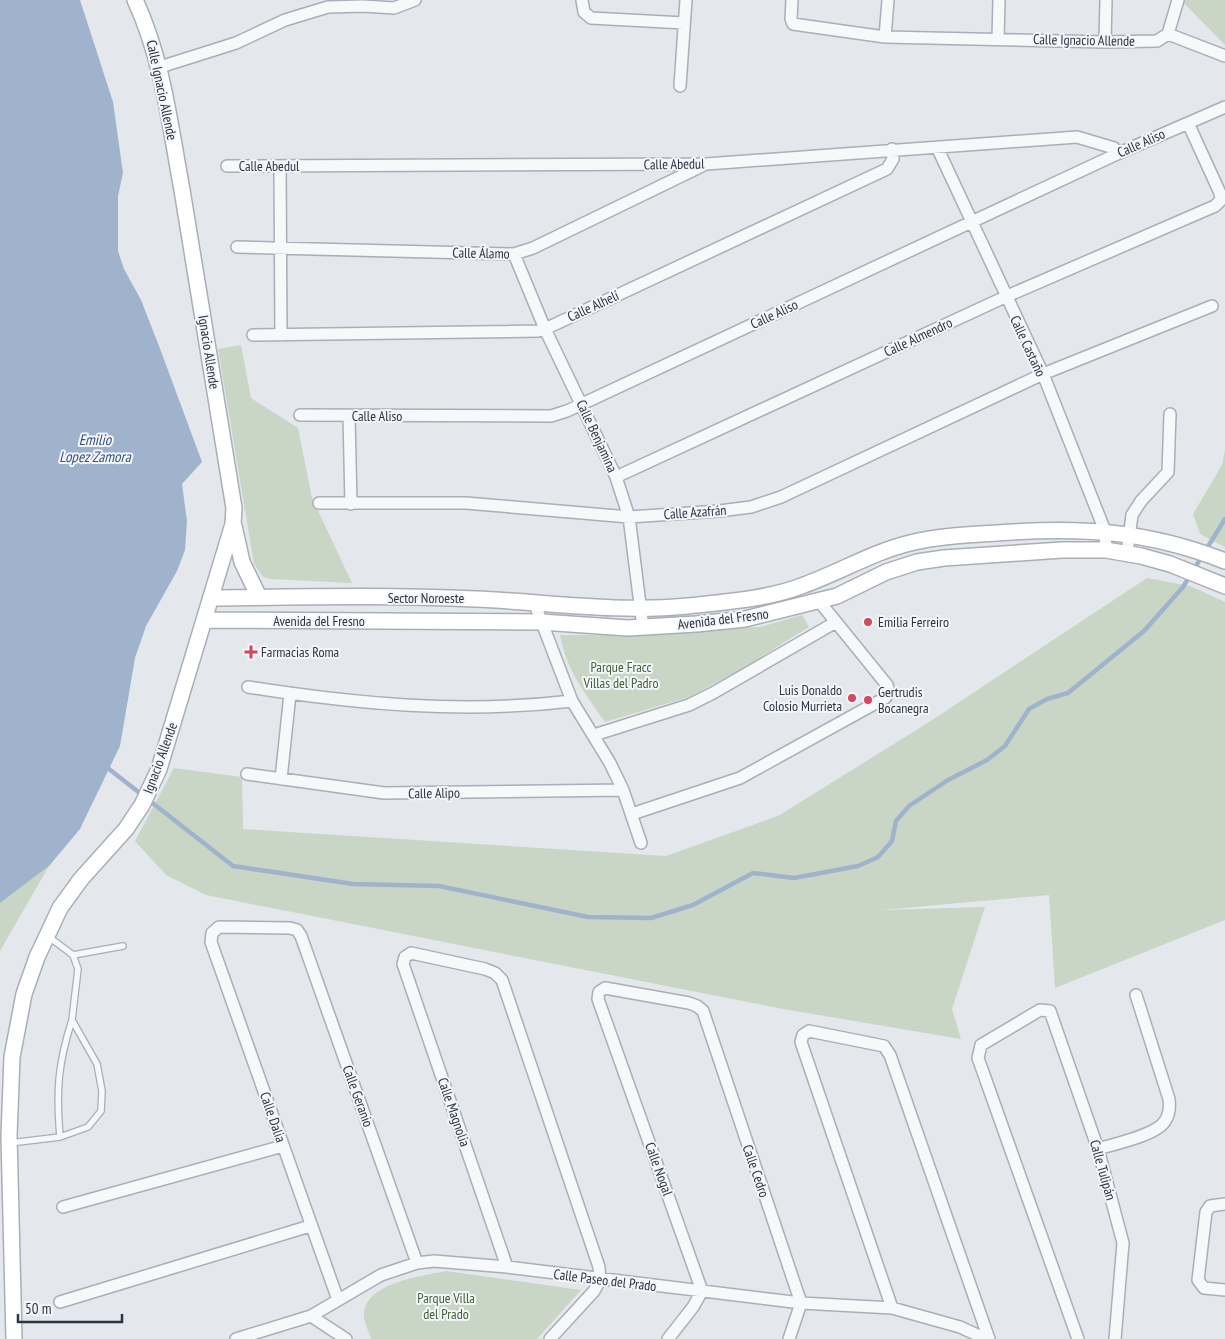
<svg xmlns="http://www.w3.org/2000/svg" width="1225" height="1339" viewBox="0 0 1225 1339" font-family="'PT Sans Narrow',sans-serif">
  <rect width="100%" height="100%" fill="#e4e7ec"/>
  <path fill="#c9d6c5" d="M1181,0H1225V45Z
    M241,345L251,398L298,428L312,498L352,583L270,579L263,577L254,564L218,349Z
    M1225,450V547L1200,534L1193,514L1222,465Z
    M1147,578L1190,586L1225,602V920L1055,988L1049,895L881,910L985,907L952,1009L961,1039L783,1009L206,895L166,875L135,841L174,768L242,777L243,829L666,856L778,816L926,724Z
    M802,615L809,627L738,671L689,697L605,722C584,692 567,671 560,635H656L716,628L760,627Z
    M49,866L0,951V903Z
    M446,1271L581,1290L537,1339H371C369,1332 365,1324 364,1317C362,1283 422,1276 446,1271Z"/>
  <path fill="#9fb4cc" d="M0,0H80L113,102L123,173L118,196V251L124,269L141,300L159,346L202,462L182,484L187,521L185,550L177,571L146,626L135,658L120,746L80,829L49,866L0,903Z"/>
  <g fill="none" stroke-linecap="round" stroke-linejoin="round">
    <path stroke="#9fb4cc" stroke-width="4.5" d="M109,769L233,866L353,884L439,886L588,917L651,918L693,905L753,873L794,878L858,866L878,857L892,841L896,821L909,806L948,780L987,760L1005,746L1029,709L1047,699L1068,693L1144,631L1183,587L1225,519"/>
    <defs>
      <path id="lane" d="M73,955L123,946
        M60,1137C56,1090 58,1064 72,1020
        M10,1143L60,1137L88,1127L101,1111L102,1091L97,1064L72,1020L78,969L73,955L49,937"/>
      <path id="street" d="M582,0L584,12L591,18L684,23
        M792,0L791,19L793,24L885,37L1105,42L1157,41L1168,34
        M1168,34L1225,56
        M1168,34L1178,0
        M885,37L888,0
        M998,39L999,0
        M1105,42L1106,0
        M160,67L236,43L285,20L328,7L363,6L394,8L415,0
        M680,86L686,0
        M937,147L1043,374L1105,531L1106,550
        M227,166L706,164L1077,137L1114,148L1117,154
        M280,166L281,335
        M237,247L514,254L533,248L702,166
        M514,254L545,329L616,477L629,517L643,628
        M253,335L538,331L545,329L887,169L893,159L892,149
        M300,415L551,416L567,411L1117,154L1225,107
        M349,415L351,504
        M616,477L1005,297L1215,206L1221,200L1220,193L1188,123
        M319,503H466L629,517L719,511L751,507L781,497L1043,374L1212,306
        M1127,553L1132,515L1141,501L1168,472L1170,414
        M534,602L572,701L610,763L623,790L641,843
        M248,687C356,704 463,714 572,701
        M594,735L689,705L713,693L836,622
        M247,774L384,793L623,790
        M281,779L290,694
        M632,814L740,778L885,698L889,692L887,685L819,601
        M1098,1149C1114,1144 1157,1135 1165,1121C1170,1114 1170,1107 1169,1099L1136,995
        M1225,1204L1210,1206L1206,1212L1198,1280L1204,1288L1225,1290
        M63,1207L283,1146
        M507,1267L403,964L405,957L411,953L485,969L495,973L502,980L599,1267L600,1280L594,1291L550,1339
        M338,1300L211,942L212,933L219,927L290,928L297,930L301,936L417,1263
        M60,1302L310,1226
        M892,1308L801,1042L803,1035L809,1031L884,1046L890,1055L989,1339
        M311,1316L346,1339
        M236,1339L311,1316L381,1275L417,1263L434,1261L507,1267L801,1303L892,1308L960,1327L986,1339
        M668,1339L693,1307L702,1291L598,999L599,992L605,988L689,1003L697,1006L703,1011L801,1303L789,1339
        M1078,1339L978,1058L981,1045L1040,1010L1050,1011L1098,1149L1123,1243L1115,1339"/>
      <path id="secondary" d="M234,526L242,562L259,597
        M212,598C300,597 389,595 476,599C546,602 617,613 687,606C725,602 769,599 804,585C840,572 873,552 910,543C938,536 968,535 997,533C1080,527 1146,530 1225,561
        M206,620L541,622L628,628L696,624L745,619L837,596L886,572L917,562L944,558L1062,550H1106L1141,556L1170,564L1225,586
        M14,1339L9,1136L12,1057L24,994L37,957L60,908L81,879L126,829L142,805L159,769L233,524L234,508C217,402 200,296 182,190C170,126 163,60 135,0"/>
    </defs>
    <use href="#lane" stroke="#a9aeb7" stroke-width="8"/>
    <use href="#street" stroke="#a9aeb7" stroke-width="14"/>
    <use href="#secondary" stroke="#a9aeb7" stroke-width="18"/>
    <use href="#lane" stroke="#f7f8fa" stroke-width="5.5"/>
    <use href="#street" stroke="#f7f8fa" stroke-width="11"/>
    <use href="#secondary" stroke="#fff" stroke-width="15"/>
  </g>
  <g fill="#d1495b" stroke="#f4f6f9" stroke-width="2">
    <circle cx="868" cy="622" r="5"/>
    <path d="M248.5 644.5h5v5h5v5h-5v5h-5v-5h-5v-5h5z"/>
    <circle cx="852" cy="698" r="5"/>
    <circle cx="868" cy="700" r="5"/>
  </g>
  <g text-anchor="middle" stroke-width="4" stroke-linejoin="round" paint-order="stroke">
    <g font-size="14" fill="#2b3445" stroke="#f4f6f9">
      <text transform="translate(1084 40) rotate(1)" y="5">Calle Ignacio Allende</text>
      <text transform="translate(162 90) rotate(78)" y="5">Calle Ignacio Allende</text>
      <text transform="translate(1141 143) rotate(-24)" y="5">Calle Aliso</text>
      <text transform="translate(674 164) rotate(-1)" y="5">Calle Abedul</text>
      <text x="269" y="171">Calle Abedul</text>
      <text transform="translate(481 253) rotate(1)" y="5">Calle Álamo</text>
      <text transform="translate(593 306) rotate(-25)" y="5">Calle Alhelí</text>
      <text transform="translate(774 314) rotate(-25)" y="5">Calle Aliso</text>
      <text transform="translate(918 337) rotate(-25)" y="5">Calle Almendro</text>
      <text transform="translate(1028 346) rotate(65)" y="5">Calle Castaño</text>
      <text transform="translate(209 352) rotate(81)" y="5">Ignacio Allende</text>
      <text x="377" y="421">Calle Aliso</text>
      <text transform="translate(597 436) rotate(65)" y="5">Calle Benjamina</text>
      <text transform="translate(695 512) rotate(-4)" y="5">Calle Azafrán</text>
      <text x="426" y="603">Sector Noroeste</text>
      <text transform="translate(723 619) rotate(-7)" y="5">Avenida del Fresno</text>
      <text x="319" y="626">Avenida del Fresno</text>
      <text transform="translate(160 758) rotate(-70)" y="5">Ignacio Allende</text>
      <text transform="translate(434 793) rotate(-1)" y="5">Calle Alipo</text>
      <text transform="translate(358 1096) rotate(70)" y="5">Calle Geranio</text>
      <text transform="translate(454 1112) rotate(71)" y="5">Calle Magnolia</text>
      <text transform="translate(273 1117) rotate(71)" y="5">Calle Dalia</text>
      <text transform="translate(659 1169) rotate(70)" y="5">Calle Nogal</text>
      <text transform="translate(1103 1170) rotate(74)" y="5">Calle Tulipán</text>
      <text transform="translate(756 1171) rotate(71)" y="5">Calle Cedro</text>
      <text transform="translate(605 1280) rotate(7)" y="5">Calle Paseo del Prado</text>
    </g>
    <g font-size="14" fill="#2b3445" stroke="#f4f6f9" text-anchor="start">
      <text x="878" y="627">Emilia Ferreiro</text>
      <text x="261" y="657">Farmacias Roma</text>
      <text x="842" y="695" text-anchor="end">Luis Donaldo<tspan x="842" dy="16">Colosio Murrieta</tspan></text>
      <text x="878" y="697">Gertrudis<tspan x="878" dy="16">Bocanegra</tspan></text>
    </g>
    <g font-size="14" fill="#3f6138" stroke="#f4f6f9">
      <text x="621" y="672">Parque Fracc<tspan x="621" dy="16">Villas del Padro</tspan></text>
      <text x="446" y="1303">Parque Villa<tspan x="446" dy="16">del Prado</tspan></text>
    </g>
    <g font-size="15" font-style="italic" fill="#34527a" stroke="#f4f6f9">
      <text x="95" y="445">Emilio<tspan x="95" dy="17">Lopez Zamora</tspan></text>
    </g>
  </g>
  <path d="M18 1314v8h104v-8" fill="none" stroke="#2b3445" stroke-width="2.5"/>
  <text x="25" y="1314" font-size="15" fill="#2b3445" stroke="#f4f6f9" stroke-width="4" paint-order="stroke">50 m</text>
</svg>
